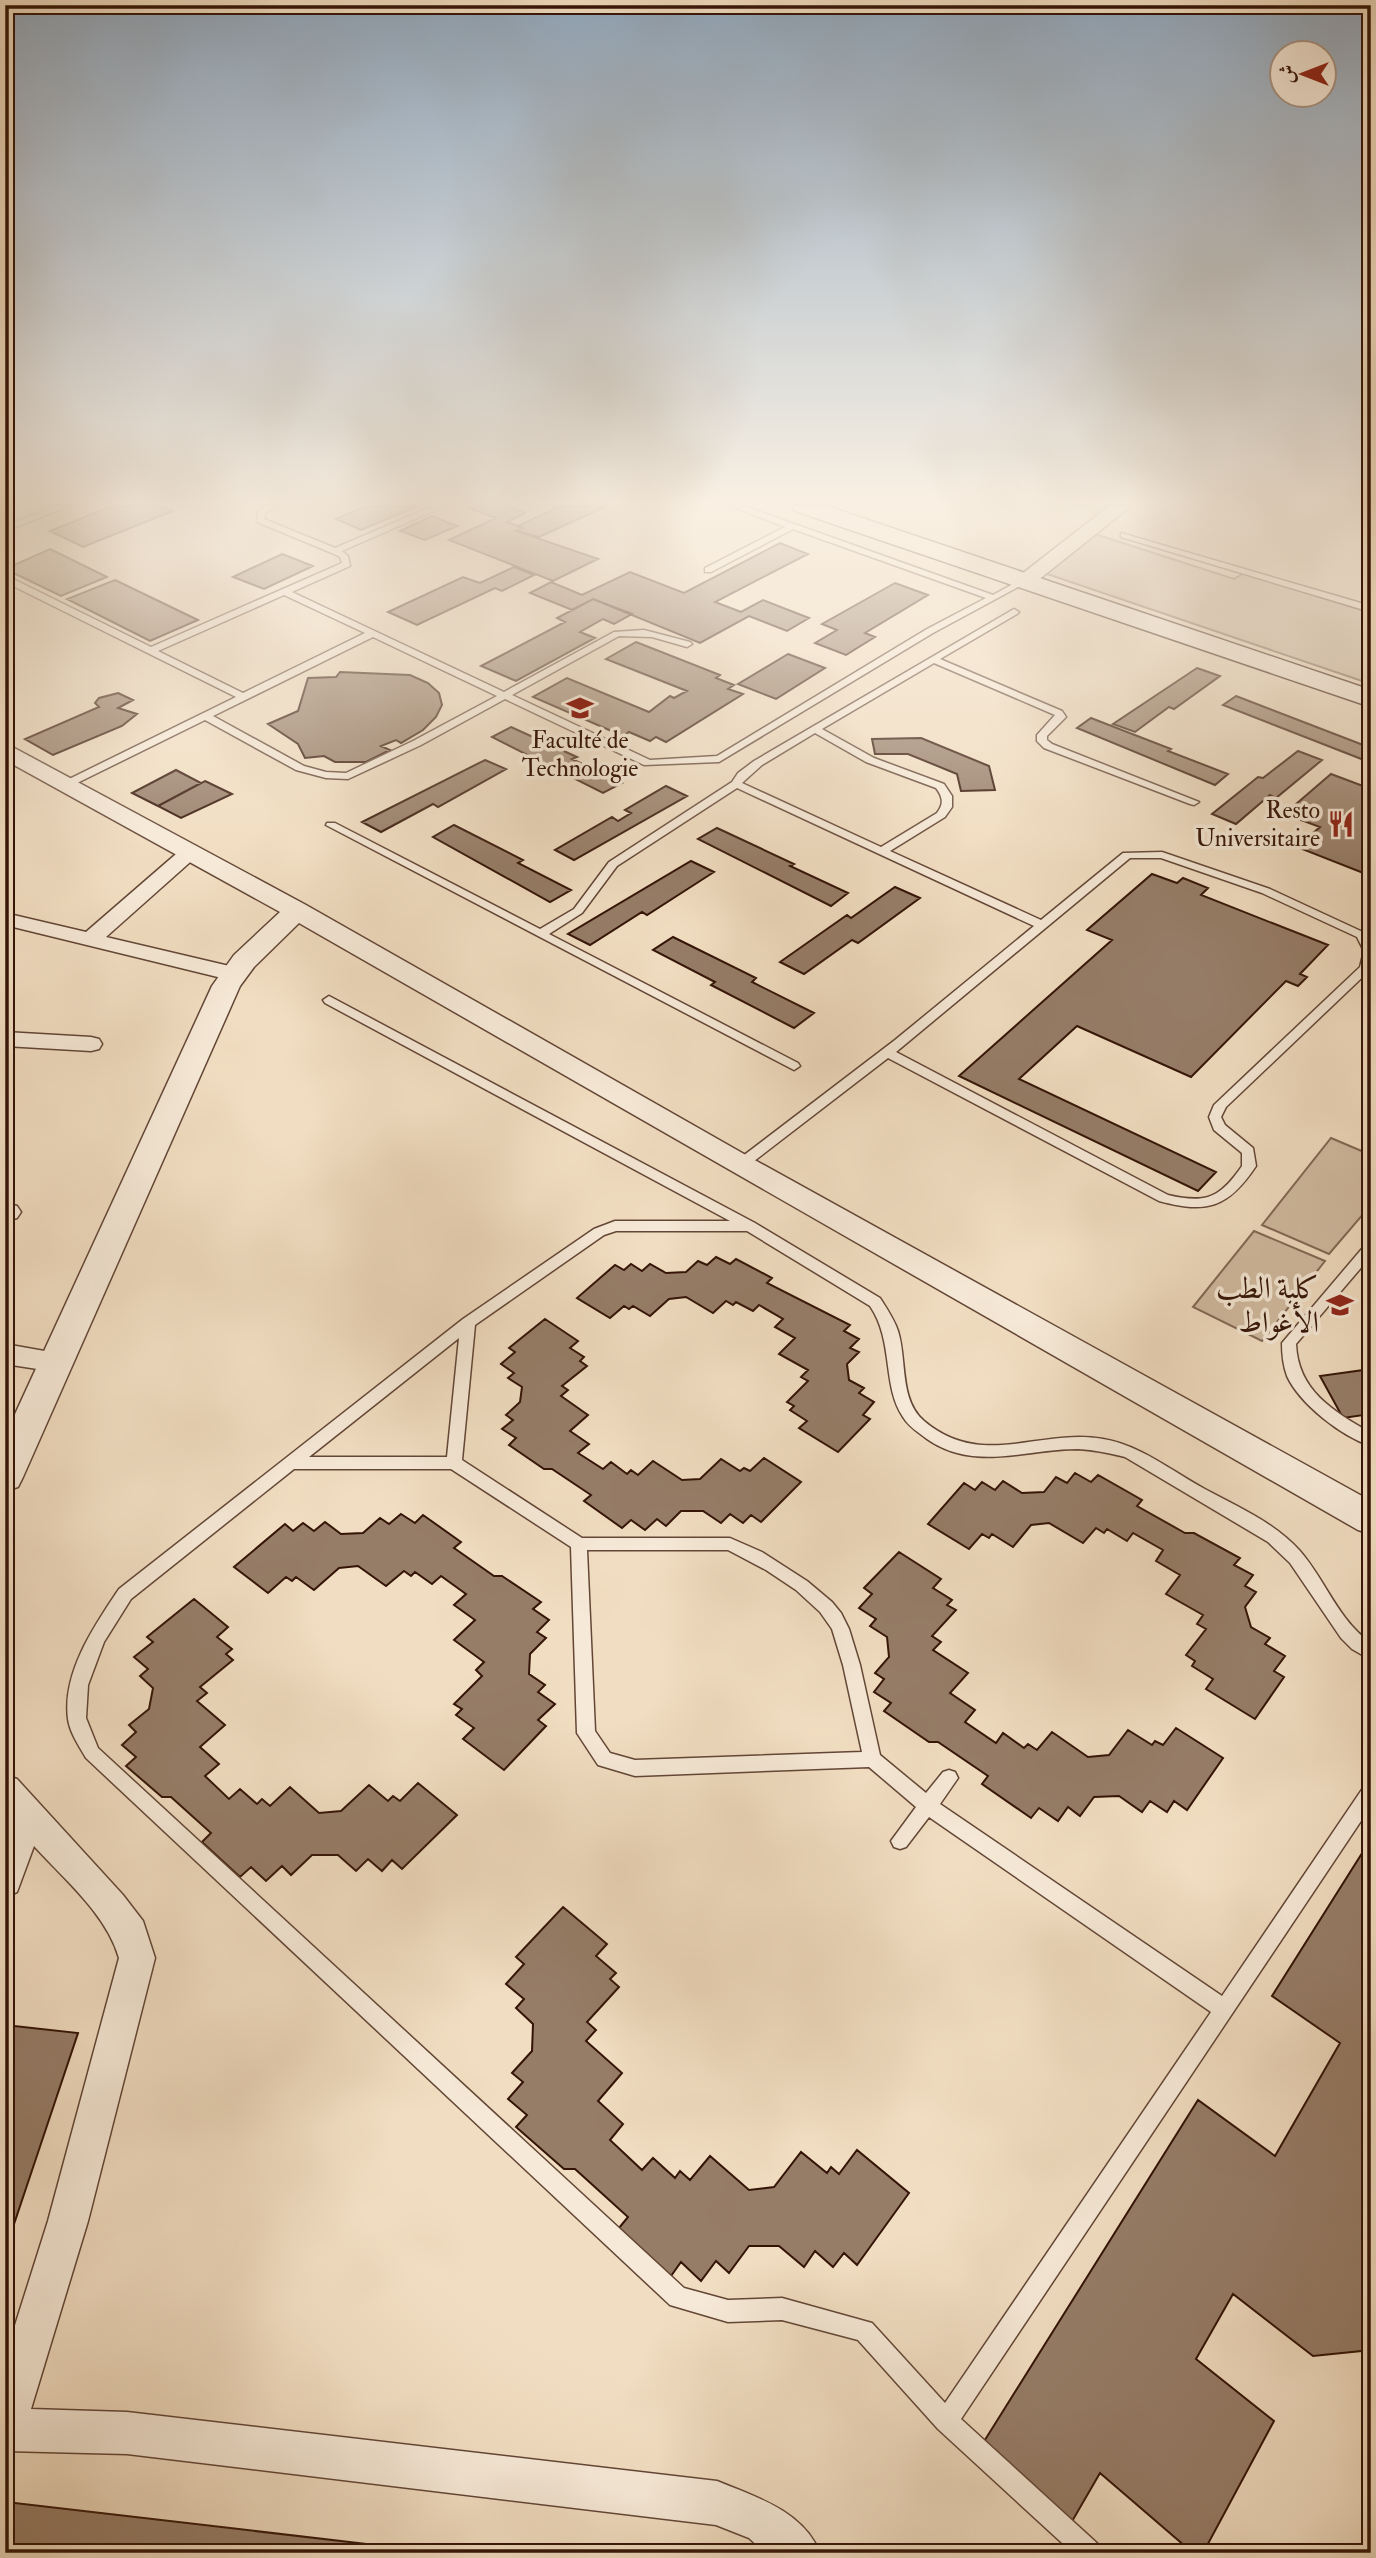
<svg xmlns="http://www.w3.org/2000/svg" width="1376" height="2558" viewBox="0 0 1376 2558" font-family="'IM FELL Double Pica',Amiri,serif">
  <rect width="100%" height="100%" fill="#f1ddc1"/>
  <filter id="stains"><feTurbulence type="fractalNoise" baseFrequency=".00286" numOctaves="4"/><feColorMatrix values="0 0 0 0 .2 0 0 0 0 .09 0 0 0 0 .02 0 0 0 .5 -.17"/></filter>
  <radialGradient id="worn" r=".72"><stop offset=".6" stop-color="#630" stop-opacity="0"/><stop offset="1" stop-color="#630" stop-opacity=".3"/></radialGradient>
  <path fill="#d1bba1" stroke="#826854" stroke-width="2" d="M1095,534L1234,579L1244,573L1371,613V684L1047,574L1046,571Z
    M1331,1138L1371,1155V1205L1329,1254L1262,1225Z
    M1254,1231L1325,1261L1262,1341L1193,1307Z"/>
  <path fill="#967d68" stroke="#341407" stroke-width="2" d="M112,506H161L173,511L83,547L50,531Z
    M366,506H414L416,507L361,530L336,519Z
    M473,506H508L525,513L507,522L523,528L516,531L598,559L553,581L449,540L496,518L469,508Z
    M560,506H607L539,537L516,531L523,528L518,526Z
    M432,516L457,526L425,540L400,531Z
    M780,543L808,554L715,602L741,612L763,600L809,618L787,631L749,616L700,643L593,599L572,610L530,593L551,582L582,595L630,572L684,593Z
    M50,549L107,577L61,596L5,569Z
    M282,554L313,566L264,589L233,577Z
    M514,567L534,575L502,591L495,588L417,625L388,612L463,577L480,583Z
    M115,580L198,620L150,641L67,599Z
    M895,583L928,595L865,633L875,637L846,655L815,643L837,630L822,624Z
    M593,599L632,614L614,624L603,619L580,632L595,638L516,681L481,666L565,622L557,618Z
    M636,642L720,675L716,678L734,685L728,689L743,694L666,742L656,737L650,741L629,732L623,736L533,697L567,678L649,712L670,696L674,698L687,691L606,659Z
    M788,654L825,668L776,699L738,684Z
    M1197,668L1220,676L1174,709L1169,707L1135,732L1113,724Z
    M340,672L410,675L428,683L439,693L442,705L436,717L423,730L401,743L396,740L381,746L390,750L366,762H335L324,756L305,758L298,744L268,724L298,711L308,678L336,677Z
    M118,693L133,700L118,708L137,714L122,726L53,755L25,739L99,707L95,703L99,698Z
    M1236,696L1371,748V754L1364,760L1223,705Z
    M1091,718L1171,749L1168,751L1228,774L1215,785L1077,728Z
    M511,727L577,757L572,759L622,783L603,793L492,737Z
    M921,738L989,766L995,790L961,791L957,774L908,754H875L872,739Z
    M1298,751L1322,760L1276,798L1270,795L1236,824L1212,814L1258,777L1263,778Z
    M485,760L506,769L438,807L433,804L381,832L362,822Z
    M176,770L201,783L158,806L132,793Z
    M1331,774L1371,789V876L1297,847L1320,827L1301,820L1296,804Z
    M205,781L232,794L181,818L158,806Z
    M666,786L687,796L574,860L555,850L612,817L618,821L631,813L625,810Z
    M454,825L523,860L518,863L571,890L550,902L433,837Z
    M717,828L794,864L790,866L848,893L831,906L698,839Z
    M691,861L714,872L647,915L642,912L590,945L568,934Z
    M1152,874L1177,883L1183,878L1208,888L1201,895L1328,945L1300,974L1307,977L1298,986L1286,981L1191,1077L1077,1026L1019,1079L1216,1172L1198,1191L959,1076L1112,940L1087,930Z
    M895,887L920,898L858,943L852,940L804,974L780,962L847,915L851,918Z
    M673,937L756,978L752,982L814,1013L794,1028L711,985L715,982L653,950Z
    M716,1257L730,1264L736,1259L772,1278L767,1283L850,1325L844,1331L859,1339L850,1348L859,1352L847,1364L849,1380L864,1388L859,1393L874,1402L863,1415L870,1419L838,1452L799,1428L807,1421L790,1410L794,1406L787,1402L808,1381L801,1377L808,1370L779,1354L795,1338L775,1327L783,1319L759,1305L753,1311L736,1302L733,1305L726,1301L713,1313L686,1297L669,1299L650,1316L633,1306L629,1309L624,1306L610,1318L577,1298L615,1265L624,1270L631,1264L642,1271L650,1264L666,1273L686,1272L698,1261L707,1265Z
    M545,1319L578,1341L570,1348L584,1357L580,1361L587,1366L562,1386L568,1390L561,1396L588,1415L570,1431L589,1444L578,1453L603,1469L611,1462L627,1474L631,1470L638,1475L653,1461L682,1480L700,1479L721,1459L740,1471L744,1468L750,1471L764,1458L801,1482L761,1522L751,1515L743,1523L730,1514L721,1523L703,1511H681L666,1526L657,1519L645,1530L631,1520L622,1528L584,1501L591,1495L552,1469H544L509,1445L516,1438L502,1429L513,1420L506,1415L520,1402L522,1387L508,1378L514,1373L501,1364L515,1352L509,1348Z
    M1371,1369V1414L1343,1418L1320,1376Z
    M1075,1473L1091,1482L1098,1475L1142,1500L1137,1506L1185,1533H1194L1240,1558L1234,1565L1253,1575L1245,1586L1256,1592L1245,1607L1251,1627L1270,1638L1265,1644L1285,1656L1274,1671L1284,1677L1255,1719L1206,1689L1213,1679L1192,1666L1195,1661L1186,1655L1206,1629L1197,1624L1203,1615L1166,1594L1180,1575L1156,1561L1163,1550L1133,1533L1127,1541L1107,1529L1104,1533L1096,1528L1083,1543L1049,1523L1031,1525L1013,1547L992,1534L989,1538L982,1534L969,1549L928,1524L964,1483L975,1490L982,1482L995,1490L1003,1481L1022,1493L1044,1492L1056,1477L1067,1483Z
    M401,1514L415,1523L423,1515L461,1542L454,1548L494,1576H502L541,1602L533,1609L549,1620L537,1632L546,1638L530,1654L529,1674L545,1685L538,1692L555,1704L538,1720L546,1726L504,1770L463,1739L474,1728L456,1715L462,1709L454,1704L482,1676L476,1670L484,1662L454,1640L475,1620L454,1605L466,1594L441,1576L432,1584L415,1572L411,1576L404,1571L386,1586L358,1566L339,1568L314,1590L296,1577L292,1581L286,1577L268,1593L234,1567L285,1524L293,1531L303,1523L314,1531L325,1522L341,1534L363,1533L380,1518L389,1524Z
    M899,1552L941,1579L933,1588L952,1600L947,1605L956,1610L932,1636L941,1642L933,1650L968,1673L950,1693L975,1710L965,1722L996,1743L1003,1733L1024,1748L1028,1744L1037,1750L1052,1732L1088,1757L1109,1755L1128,1730L1152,1745L1155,1741L1163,1745L1176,1728L1223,1758L1187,1810L1174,1801L1167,1812L1150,1801L1142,1812L1119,1796L1094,1797L1080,1816L1068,1807L1058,1821L1039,1808L1031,1818L982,1784L988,1776L938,1742H929L884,1711L891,1703L874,1692L884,1679L875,1673L889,1657L887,1637L870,1626L876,1619L859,1608L872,1594L864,1588Z
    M194,1599L228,1627L217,1637L232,1649L226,1654L233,1660L200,1687L207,1693L197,1701L225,1725L200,1747L219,1764L205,1776L229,1799L240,1789L257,1804L262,1799L270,1806L290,1787L319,1813L341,1811L369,1785L388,1801L393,1796L400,1801L418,1783L457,1815L402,1869L392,1860L382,1871L368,1859L356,1871L338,1855H312L291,1875L282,1866L266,1881L251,1867L240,1877L202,1842L211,1833L171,1797H162L126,1766L136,1757L122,1745L136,1732L129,1725L149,1709L153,1688L140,1676L148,1669L134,1657L153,1642L147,1637Z
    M1371,1839V2350L1313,2356L1233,2294L1196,2359L1274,2421L1203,2553H1193L1100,2473L1067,2530L978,2451L1198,2100L1275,2156L1340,2043L1272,1996Z
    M563,1907L607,1944L596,1956L616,1973L610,1979L619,1987L587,2022L596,2030L586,2041L622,2073L598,2101L623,2124L610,2140L642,2170L653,2158L675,2178L680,2171L690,2180L710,2156L749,2190L774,2187L801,2152L827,2173L831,2167L839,2174L857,2150L909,2193L857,2265L844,2253L833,2267L815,2251L804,2267L779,2246H749L729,2273L716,2261L701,2281L681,2262L671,2276L619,2228L628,2217L575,2169H564L516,2127L527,2115L508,2099L523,2082L512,2073L532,2051L533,2024L516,2008L524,1999L506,1984L524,1964L516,1957Z
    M5,2025L78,2033L5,2251Z
    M6,2502L444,2553H5Z"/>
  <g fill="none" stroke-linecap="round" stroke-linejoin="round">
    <defs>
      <path id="service" d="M57,506H70L5,531V526Z
        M265,506H276L266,512L264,519L335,548L433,506H445L342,551L348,556L350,566L292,592L504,692L614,632L644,630L690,642L692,644L687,647L652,637L619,636L512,695L650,760L717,756L927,629L986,598L793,529L711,572H705V568L785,527L731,506H744L993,595L1022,579L1029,581L933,633L719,762L644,765L505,699L421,745L348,779L326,778L296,770L205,720L71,786H63V782L236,697L5,582V575L151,647L342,563L340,557L332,553L257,522L258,511ZM284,595L365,633L243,693L158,651ZM373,637L497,696L413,741L346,773L326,772L304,766L213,716Z
        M1121,533L1371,606V612L1121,537Z
        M1014,609L1019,612L1017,614L940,659L1062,711L1066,717L1047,736V740L1052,744L1199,802L1194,805L1190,804L1044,748L1037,741V735L1055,715L934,663L822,729L874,758L944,784L952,796V807L945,817L890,851L1041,920L1123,853L1162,852L1270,889L1365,933L1371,942L1370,970L1226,1107L1221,1117L1225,1125L1253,1148L1256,1166C1228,1208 1207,1214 1159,1201L888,1058L745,1168H735L733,1165L735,1162L895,1040L1034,926L737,788L617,866L582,913L549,934L798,1063L800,1066L794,1070L326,825L327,823H335L540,929L574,909L609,862L732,782L738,773L754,761ZM815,733L866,762L936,788C943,797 944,804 937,813L881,847L742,783L762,765ZM1130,858H1161L1262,893L1357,937L1364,951L1360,967L1214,1105L1209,1117L1214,1130L1242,1153V1166C1220,1198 1206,1204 1168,1195L896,1052Z
        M329,996L755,1223L880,1298C887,1309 894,1319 898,1331C907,1359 899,1400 924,1421C982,1470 1039,1428 1103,1439C1140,1445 1170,1470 1203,1488C1236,1506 1274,1522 1300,1551C1326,1581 1338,1620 1371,1643V1660L1352,1649L1341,1638L1290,1563L1268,1542L1125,1457C1109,1453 1095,1450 1078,1449C1026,1449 974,1472 927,1439C918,1432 909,1427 903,1417C882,1386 894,1341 870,1306L747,1231H616L604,1235L475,1325L462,1460L582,1538H730L762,1552L807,1581L832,1602L841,1613L849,1629L860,1665L880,1755L926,1793L943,1772L949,1770L955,1772L958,1778L940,1804L1222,1996L1365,1785L1371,1783V1806L961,2419L1099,2545L1103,2553H1073L938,2429L858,2340L782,2320L728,2322L670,2305L86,1758C79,1746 70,1733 68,1719C62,1672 95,1625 119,1589L463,1319L594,1229L615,1221H730L325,1003L323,1000ZM459,1338L447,1457H309ZM294,1469H451L571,1547L577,1733L598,1765L635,1776L869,1767L916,1807L891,1841L894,1847L900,1849L906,1847L929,1817L1211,2012L945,2403L872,2323L782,2298L728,2300L684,2288L98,1748L86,1718L88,1685L104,1642L131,1599ZM587,1550H728L766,1570L796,1590L820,1612L832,1629L843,1665L862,1752L635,1760L610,1753L595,1731Z
        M1371,1242V1256L1296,1344C1298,1391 1333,1411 1371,1433V1446C1341,1436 1300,1404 1287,1376C1283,1365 1282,1354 1282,1343L1366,1244Z"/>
      <path id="minor" d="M190,846L200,852L197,856L106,937L242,969L245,974L242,979L234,981L5,925V913L86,932L183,848Z
        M5,1032L91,1037L99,1039L102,1044L99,1049L91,1051L5,1046Z
        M5,1203L17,1206L21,1212L17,1218L5,1221Z
        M5,1344L67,1355L71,1362L67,1369L57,1372L5,1364Z
        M5,1775L17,1779L123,1895L143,1921L155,1958L88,2221L31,2409L127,2412L717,2481C756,2497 803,2511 820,2553H765L749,2538L716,2525L127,2454L5,2451V2357L48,2221L119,1958C107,1915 64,1879 34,1846L17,1892L5,1897V1832L10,1819L5,1814Z"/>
      <path id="tertiary" d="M5,506H21L5,515Z
        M1109,506H1131L1032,585H1018L1015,581L1018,577Z
        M5,743L306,905L751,1158L1371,1501V1534L1358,1530L299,923L254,967L240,986L23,1477L18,1487L5,1491V1436L212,986L234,955L280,912L5,760Z"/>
      <path id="secondary" d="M792,506H827L1371,690V707L795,511Z"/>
    </defs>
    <use href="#service" stroke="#634636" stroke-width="3"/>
    <use href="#minor" stroke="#634636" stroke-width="3"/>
    <use href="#tertiary" stroke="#634636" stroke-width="3"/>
    <use href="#secondary" stroke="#341407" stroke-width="3"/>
    <use href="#service" fill="#f6e9d7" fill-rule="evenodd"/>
    <use href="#minor" fill="#f6e9d7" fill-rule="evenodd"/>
    <use href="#tertiary" fill="#f6e9d7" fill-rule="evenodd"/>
    <use href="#secondary" fill="#f6e9d7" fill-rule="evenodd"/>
  </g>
  <linearGradient id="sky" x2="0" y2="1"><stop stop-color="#92a9bf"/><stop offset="0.58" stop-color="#f9f0e3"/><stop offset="1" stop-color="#f9f0e3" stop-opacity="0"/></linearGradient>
  <rect width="1376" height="865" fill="url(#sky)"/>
  <defs>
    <symbol id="university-bare" viewBox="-9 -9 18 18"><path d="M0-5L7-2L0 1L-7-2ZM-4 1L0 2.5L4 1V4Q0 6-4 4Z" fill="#8f2418" stroke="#f6e9d7" stroke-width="2.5" paint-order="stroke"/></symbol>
    <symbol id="restaurant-bare" viewBox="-9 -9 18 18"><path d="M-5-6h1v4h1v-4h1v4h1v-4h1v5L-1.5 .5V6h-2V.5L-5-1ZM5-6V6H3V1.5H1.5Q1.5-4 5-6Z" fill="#8f2418" stroke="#f6e9d7" stroke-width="2.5" paint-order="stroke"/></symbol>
  </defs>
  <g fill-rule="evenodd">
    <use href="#university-bare" x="561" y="689" width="38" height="38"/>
    <use href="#restaurant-bare" x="1322" y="805" width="38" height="38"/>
    <use href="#university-bare" x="1321" y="1286" width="38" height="38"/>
  </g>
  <g text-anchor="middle" stroke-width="7" stroke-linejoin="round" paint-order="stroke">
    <g font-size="24" fill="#341407" stroke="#f6e9d7">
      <text x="580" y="748">Faculté de<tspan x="580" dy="28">Technologie</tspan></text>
      <text x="1320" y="818" text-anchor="end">Resto<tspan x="1320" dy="28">Universitaire</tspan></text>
    </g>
    <g font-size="30" fill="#341407" stroke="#f6e9d7" text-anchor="end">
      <text x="1319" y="1298">كلية الطب<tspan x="1319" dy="34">الأغواط</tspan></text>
    </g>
  </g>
  <rect width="1376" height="2558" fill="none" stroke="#f1ddc1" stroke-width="28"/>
  <rect x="7" y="7" width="1362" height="2544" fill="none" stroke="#341407" stroke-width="3.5"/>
  <rect x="14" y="14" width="1348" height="2530" fill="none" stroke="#341407" stroke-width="2"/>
  <g transform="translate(1303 74) rotate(270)"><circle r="33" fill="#f6e9d7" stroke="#a89484" stroke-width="2"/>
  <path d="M0-5L12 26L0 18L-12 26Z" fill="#8f2418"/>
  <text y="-10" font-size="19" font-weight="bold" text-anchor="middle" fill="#341407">ش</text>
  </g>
  <rect width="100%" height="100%" filter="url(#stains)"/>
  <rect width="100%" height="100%" fill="url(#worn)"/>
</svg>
